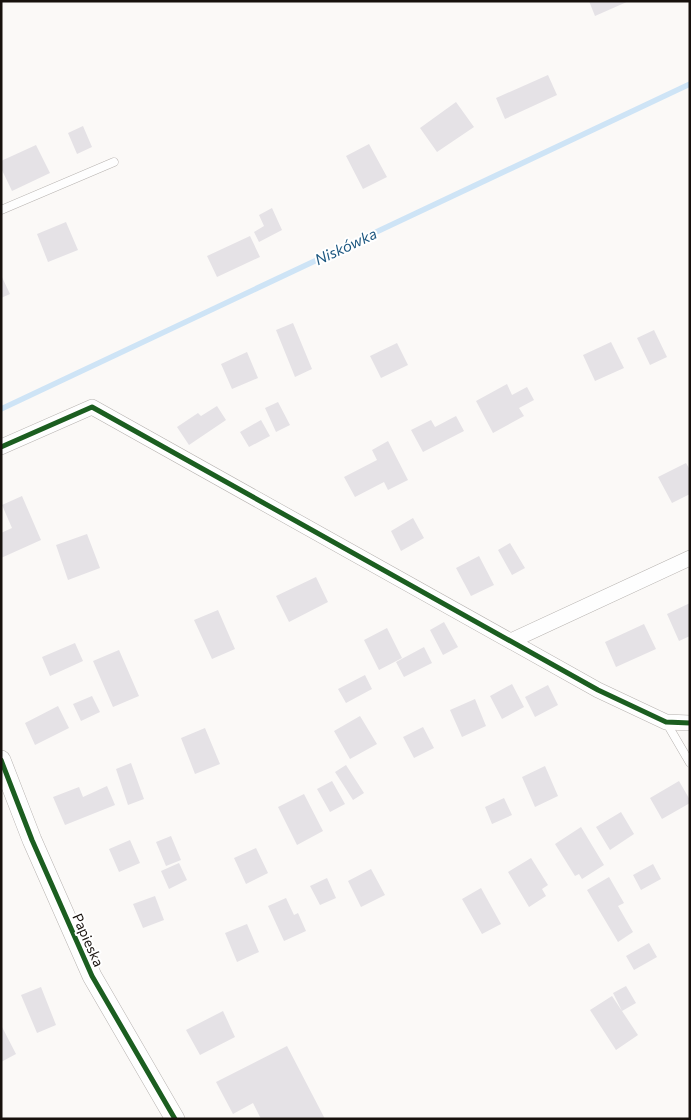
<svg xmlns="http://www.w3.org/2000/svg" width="691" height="1120" viewBox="0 0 691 1120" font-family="Commissioner,sans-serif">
  <rect width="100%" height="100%" fill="#fbf9f7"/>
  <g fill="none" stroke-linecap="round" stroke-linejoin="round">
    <path stroke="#cee4f6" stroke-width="5.5" d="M1,409L690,84"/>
  </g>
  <path fill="#e5e2e6" d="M589,1H629L595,16Z
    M548,75L557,95L505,119L496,98Z
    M456,102L474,127L437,152L420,128Z
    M83,126L92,147L77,154L68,133Z
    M369,144L387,177L363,189L346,156Z
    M36,145L50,173L12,191L1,168V161Z
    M272,208L282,230L259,242L254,232L264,226L259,215Z
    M66,222L78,250L48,262L37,234Z
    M250,236L260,257L217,277L207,256Z
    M1,275L10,294L1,298Z
    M293,323L312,369L295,377L276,330Z
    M654,330L667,357L650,365L637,338Z
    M611,342L624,368L595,381L583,355Z
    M397,343L408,365L381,378L370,356Z
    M247,352L258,378L232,389L221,364Z
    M507,384L512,395L527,387L534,400L519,408L524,416L493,433L476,401Z
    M278,402L290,425L276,432L265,408Z
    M217,406L226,420L189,445L177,427L198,413L201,416Z
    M456,416L464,431L423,452L411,430L431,420L435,427Z
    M261,420L270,436L249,447L240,432Z
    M388,441L408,480L388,490L384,482L355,497L344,477L377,460L372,450Z
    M686,463L690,470V494L672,503L658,477Z
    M22,496L41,540L1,558V533L12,528L2,505Z
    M413,518L424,538L401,551L391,531Z
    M87,534L100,568L68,580L56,545Z
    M510,543L525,568L512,575L498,550Z
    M479,556L494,585L471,596L456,568Z
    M316,577L328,602L289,622L276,596Z
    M690,603V636L679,641L667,614Z
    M218,610L235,649L212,659L194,620Z
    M444,622L458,647L443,655L430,630Z
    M644,624L656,649L616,667L605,642Z
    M387,628L402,658L379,670L364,640Z
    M75,643L83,661L50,676L42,657Z
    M424,647L432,663L404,677L396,662Z
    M119,650L139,696L113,707L93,661Z
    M365,675L372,689L346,703L338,689Z
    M512,684L524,707L502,719L490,696Z
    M548,685L558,705L535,717L525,697Z
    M92,696L100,712L81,721L73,704Z
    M475,699L486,726L462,737L450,710Z
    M58,706L69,728L35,745L25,723Z
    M360,716L377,744L350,759L334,731Z
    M423,727L434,748L414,758L403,737Z
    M205,728L220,764L195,774L181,738Z
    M131,763L144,799L128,805L116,769Z
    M346,765L364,793L353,800L335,772Z
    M545,766L558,796L535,807L522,777Z
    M332,781L345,804L330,812L317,789Z
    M679,781L690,800V803L662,819L650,798Z
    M107,786L115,805L65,825L53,797L79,787L83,797Z
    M304,794L323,831L297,845L278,807Z
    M504,798L512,815L492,824L485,807Z
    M621,812L634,834L610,850L596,827Z
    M581,827L604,865L582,879L579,874L575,876L555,844Z
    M171,836L181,860L166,866L156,842Z
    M130,840L140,863L119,872L109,849Z
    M256,848L268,873L246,884L234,858Z
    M531,858L548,885L542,889L546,896L529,907L508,872Z
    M179,863L187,880L169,889L161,871Z
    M653,864L661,879L641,890L633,875Z
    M371,869L385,895L361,907L348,881Z
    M609,877L624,903L618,906L633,932L618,942L587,890Z
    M327,878L336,898L320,905L310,886Z
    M481,888L501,924L482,934L462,899Z
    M155,896L164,920L143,928L133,904Z
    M286,898L294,915L298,913L306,931L284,941L268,906Z
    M247,924L259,952L237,962L225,933Z
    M649,943L657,957L634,970L626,956Z
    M626,986L636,1003L622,1011L613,993Z
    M41,987L56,1025L37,1033L21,995Z
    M612,996L638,1035L616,1050L590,1010Z
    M223,1011L235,1037L200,1055L186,1030Z
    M1,1025L16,1054L1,1062Z
    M287,1046L325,1119H261L253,1103L233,1114L216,1082Z"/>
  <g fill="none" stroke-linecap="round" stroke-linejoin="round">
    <defs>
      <path id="service" d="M1,210L114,162
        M666,722L690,763"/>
      <path id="minor" d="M1,447L92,407L598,690L666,722L690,723
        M511,641L690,558"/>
      <path id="tertiary" d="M1,760L32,840L92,976L175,1119"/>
    </defs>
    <use href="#service" stroke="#b6b2af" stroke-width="9"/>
    <use href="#minor" stroke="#b6b2af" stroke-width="16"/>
    <use href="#tertiary" stroke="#b6b2af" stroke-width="20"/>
    <use href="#service" stroke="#fefefe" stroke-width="8"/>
    <use href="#minor" stroke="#fefefe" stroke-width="15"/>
    <use href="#tertiary" stroke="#fefefe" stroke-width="19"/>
    <defs>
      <path id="cycleway" d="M1,447L92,407L598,690L666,722L690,723
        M1,760L32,840L92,976L175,1119"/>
    </defs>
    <use href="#cycleway" stroke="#fff" stroke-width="8"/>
    <use href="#cycleway" stroke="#1b5e20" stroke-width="5"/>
  </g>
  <g text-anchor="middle" stroke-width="4" stroke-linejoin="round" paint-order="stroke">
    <g font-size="14" fill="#17110d" stroke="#fff">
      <text transform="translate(88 940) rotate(66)" y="5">Papieska</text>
    </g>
    <g font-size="15" font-style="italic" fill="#1b567f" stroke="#fff">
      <text transform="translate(346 247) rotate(-25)" y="5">Niskówka</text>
    </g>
  </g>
  <rect width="691" height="1120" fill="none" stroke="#17110d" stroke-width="5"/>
</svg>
